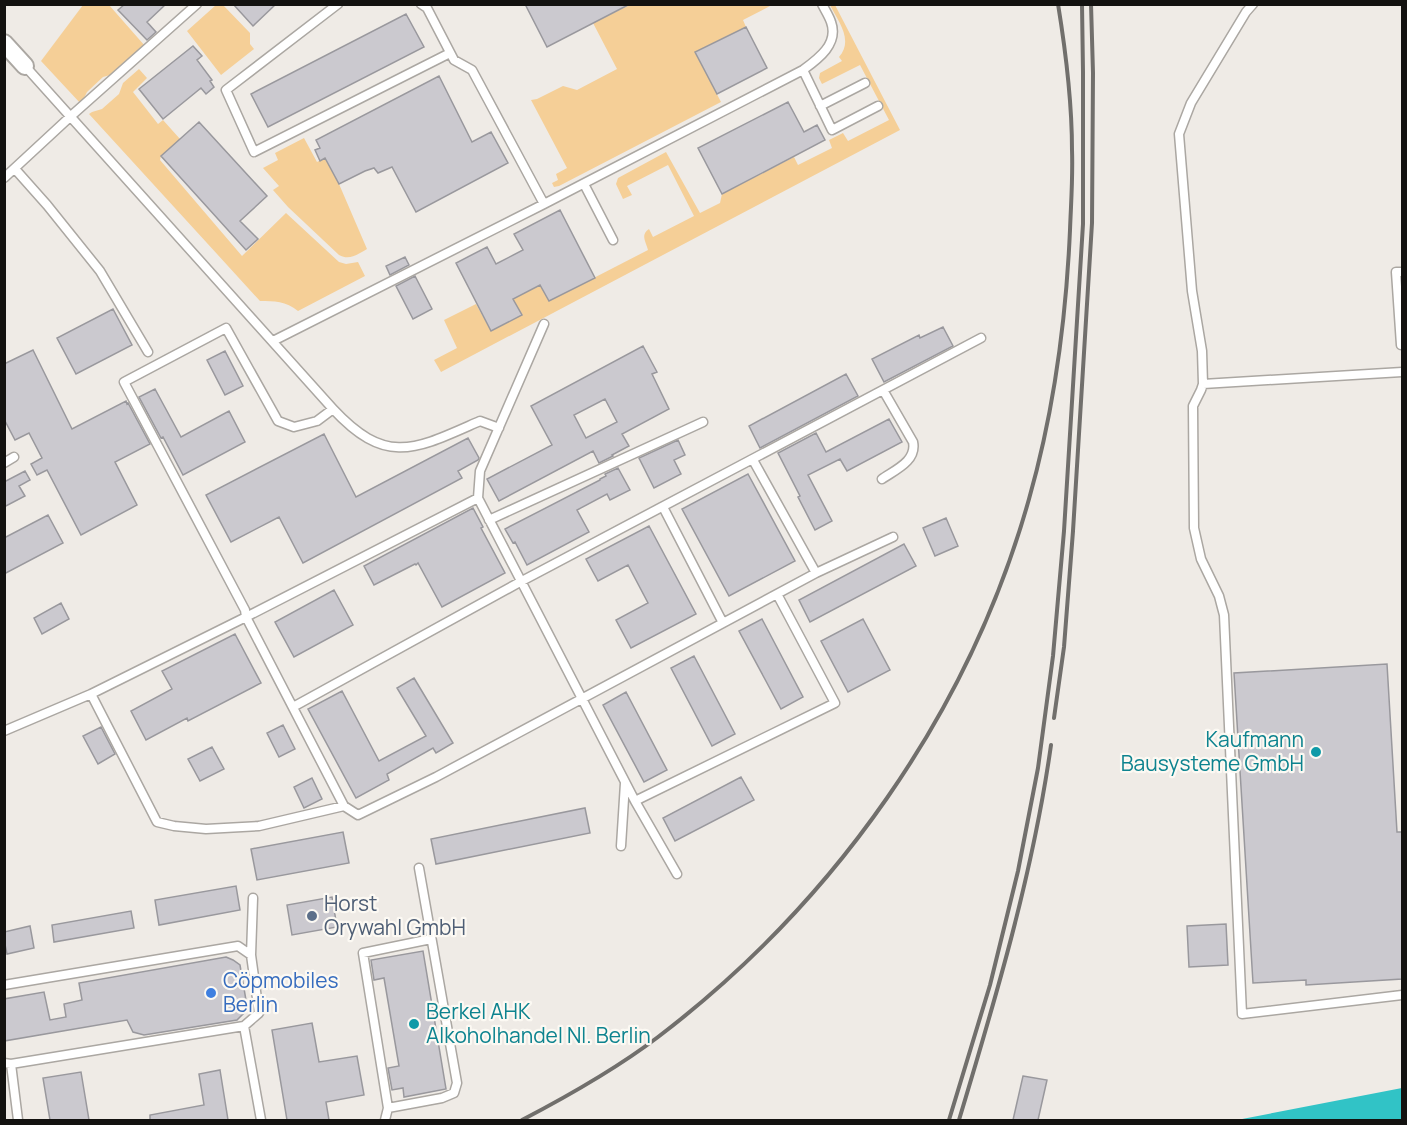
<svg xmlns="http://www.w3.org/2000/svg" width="1407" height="1125" viewBox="0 0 1407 1125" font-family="Manrope,sans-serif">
  <rect width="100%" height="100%" fill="#efebe6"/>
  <path fill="#f5cf97" d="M83,5H109L145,46L114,74L103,77L87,92L81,104L41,61Z
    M216,5H223L250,33V44L254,49L221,75L187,31Z
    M630,5H772L743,20L746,27L695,52L721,102L559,186L554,187L552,183L558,180L556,174L567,168L531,100L537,99L563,86L577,90L617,69L593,23Z
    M830,5H835L900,130L441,372L434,360L457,348L444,320L476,304L491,331L522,315L513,299L540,285L549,301L648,250C646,242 640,235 649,229L653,237L694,216L668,165L627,186L632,195L623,199L616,184L618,178L666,152L700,213L720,203L722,194L794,157L798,165L832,148L829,140L843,133L848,141L889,120L860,65L822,84L819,78L820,73L842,61L839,57C854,40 838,21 830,5Z
    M139,69L147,78L133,92L158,124L163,120L180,139L161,156L160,160L242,256L286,213L339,262L346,264L358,262L365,276L298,311C286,301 274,301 260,301L89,114L92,112L102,109L119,94L123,83Z
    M304,138L317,162L325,158L339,184L367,249C358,254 350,261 339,255L288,207L273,190L279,186L263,168L278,160L275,153Z"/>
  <path fill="#31c3c6" d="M1402,1088V1120H1237Z"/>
  <path fill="#cbc9cf" stroke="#99989d" stroke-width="1.5" fill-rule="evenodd" d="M125,4H166L147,22L156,32L147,40L118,10Z
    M233,4H276L253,26Z
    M525,4H630L547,47Z
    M406,14L424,47L268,127L251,94Z
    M746,27L767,68L717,94L695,52Z
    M193,46L202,56L197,60L212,80L210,81L214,87L206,94L201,88L163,119L139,89Z
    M439,76L472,142L491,132L508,163L416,212L392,167L378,173L374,168L365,171L339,184L325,158L320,161L315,150L320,148L316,140Z
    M788,102L804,132L817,125L825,140L722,194L698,148Z
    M199,122L267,196L240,221L258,239L246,250L161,156Z
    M560,210L595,278L549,301L540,285L513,299L522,315L491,331L456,263L487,247L496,264L523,250L514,234Z
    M405,257L409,265L390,275L386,266Z
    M415,276L432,309L413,319L396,286Z
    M113,309L132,345L76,374L57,338Z
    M943,327L953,346L884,382L872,359L919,335L920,338Z
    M643,346L657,372L652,374L669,409L622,434L629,446L612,455L613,456L599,463L593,451L499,501L487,479L552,445L531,406ZM605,399L617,422L586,438L574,415Z
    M33,350L72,429L126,401L127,404L128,403L150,444L115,462L137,505L81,535L47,470L37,475L31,464L42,458L29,433L15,440L4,419V364Z
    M225,351L243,386L225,395L207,360Z
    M846,374L858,396L760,448L749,426Z
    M155,389L181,437L229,411L245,442L183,475L163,437L161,438L139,397Z
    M889,419L902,442L847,471L840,459L808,475L832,521L815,530L798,497L800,496L778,453L816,433L826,452Z
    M324,434L356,497L468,438L479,458L478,460L458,471L462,478L303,563L279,517L231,542L206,495Z
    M678,440L685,455L674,460L681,474L654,488L639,458Z
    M618,468L630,490L610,500L607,494L577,510L589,532L527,565L515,542L513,543L505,529L600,480V479L606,476L605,474Z
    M25,471L30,480L19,486L25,496L4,507V482Z
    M748,474L795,561L729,596L682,509Z
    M473,508L483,527L481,528L505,573L442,607L418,563L416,565L415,564L374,585L364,566Z
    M48,515L63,543L4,574V538Z
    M946,518L958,546L935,556L923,528Z
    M649,526L696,614L631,648L616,620L648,603L628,565L598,581L586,559Z
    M904,544L916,566L810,622L799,600Z
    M334,590L353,625L294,657L275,622Z
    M61,603L69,619L42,634L34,618Z
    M762,619L803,697L781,709L739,631Z
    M863,619L890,670L848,692L821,641Z
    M235,634L261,683L188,721L187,718L146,740L131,711L172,689L162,671Z
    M694,656L735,734L712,746L671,668Z
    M1387,664L1397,832H1402V979L1306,985V980L1253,983L1234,673Z
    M414,678L453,743L436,753L433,748L387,774L389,780L356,798L308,709L342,691L379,761L426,736L397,688Z
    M626,692L667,770L644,782L603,705Z
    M283,725L295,749L279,757L267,733Z
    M101,727L115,754L98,764L83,736Z
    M212,747L224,769L200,781L188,759Z
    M741,777L754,800L675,841L663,818Z
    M312,778L322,799L304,808L294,787Z
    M585,808L590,833L436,864L431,839Z
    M343,832L349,863L257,880L251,849Z
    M236,886L240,910L159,925L155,900Z
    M332,897L337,927L292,935L287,905Z
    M131,911L134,928L54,942L52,925Z
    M1226,924L1228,965L1189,967L1187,926Z
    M30,926L34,948L7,954L4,940V932Z
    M423,951L446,1089L404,1097L403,1088L392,1090L388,1068L399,1066L384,978L374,980L371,960Z
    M226,957L233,960L240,965L247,1006L244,1013L237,1020L144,1035L133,1032L127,1020L4,1041V999L44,992L50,1020L66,1017L64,1004L82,1000L79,983Z
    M312,1023L319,1062L357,1056L364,1095L326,1102L329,1120H287L272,1030Z
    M220,1070L228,1120H150V1115L204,1105L199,1074Z
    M81,1072L89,1120H50L43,1078Z
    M1023,1076L1047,1080L1038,1120H1013Z"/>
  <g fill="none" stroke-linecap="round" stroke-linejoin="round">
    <defs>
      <path id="lane" d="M338,4L226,90L254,152L450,53
        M421,4L427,8L454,60L472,70L544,204
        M1253,4L1246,12L1191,103L1179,134L1192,291L1202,351L1203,384L1201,390L1193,406L1194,528L1201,559L1219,596L1224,615L1242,1014L1402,995
        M25,66L333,409C387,467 416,449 480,421L499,428
        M803,70L832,130L878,106
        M820,106L865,83
        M15,169L47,205L100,271L148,352
        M4,178L71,116L197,4
        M584,184L613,240
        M1402,272H1396L1401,345H1402
        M544,324L480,471L478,498L635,801L677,874
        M273,341L544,204L803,70C818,59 839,44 831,22C829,16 825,10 822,4
        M1203,384L1402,372
        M333,409L317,421L294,427L278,421L226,328L124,382L245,610L246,617L344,806
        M753,460L816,573
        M4,463L14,457
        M882,479C895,470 917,461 913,442L883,390
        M663,507L723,623
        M489,520L703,422
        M91,694L157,822L174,826L206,829L259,826L344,806L358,815L436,777L816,573L893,537
        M293,707L520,582L981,338
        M4,731L91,694L246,617L478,498
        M635,801L835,703L777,594
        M621,846L625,783
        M251,955L253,898
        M4,985L238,946L251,955L259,1013L244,1026L261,1120
        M4,1063L11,1064L244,1026
        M11,1064L18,1120
        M388,1108L442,1098L454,1093L457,1083L419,868
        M385,1120L388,1108L363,953L431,939"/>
      <path id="street" d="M4,43L25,66"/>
    </defs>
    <use href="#lane" stroke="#aba7a2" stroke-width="11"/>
    <use href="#street" stroke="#aba7a2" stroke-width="20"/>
    <use href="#lane" stroke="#fff" stroke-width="8"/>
    <use href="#street" stroke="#fff" stroke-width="16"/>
    <path stroke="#716f6c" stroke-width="4" d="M1054,718L1064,647L1073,531L1092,223L1093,73L1091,4
      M522,1120C568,1096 616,1069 658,1037C834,903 969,713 1029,499C1054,411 1066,321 1070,230C1071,203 1073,177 1072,150C1072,101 1066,53 1058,4
      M949,1120L990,985L1018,871L1038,768L1053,656L1064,531L1083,224V72L1082,4
      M959,1120C996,997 1033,873 1051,745"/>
  </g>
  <g fill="#0f9aa8" stroke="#fcf9f3" stroke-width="2">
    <circle cx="1316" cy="752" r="6"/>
    <circle cx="414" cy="1024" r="6"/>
  </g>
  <circle fill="#5c6f8a" stroke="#fcf9f3" stroke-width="2" cx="312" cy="916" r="6"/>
  <circle fill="#3f7fe0" stroke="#fcf9f3" stroke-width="2" cx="211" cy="993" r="6"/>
  <g text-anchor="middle" stroke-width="4.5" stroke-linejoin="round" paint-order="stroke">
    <g font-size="21" fill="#0d838f" stroke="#fcf9f3" text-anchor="end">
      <text x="1304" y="747">Kaufmann<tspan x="1304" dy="24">Bausysteme GmbH</tspan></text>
      <text x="426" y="1019" text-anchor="start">Berkel AHK<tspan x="426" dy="24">Alkoholhandel Nl. Berlin</tspan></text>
    </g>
    <g font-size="21" fill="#4e5e75" stroke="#fcf9f3" text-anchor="start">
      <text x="324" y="911">Horst<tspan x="324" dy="24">Orywahl GmbH</tspan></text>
    </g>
    <g font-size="21" fill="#366cbe" stroke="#fcf9f3" text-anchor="start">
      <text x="223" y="988">Cöpmobiles<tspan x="223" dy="24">Berlin</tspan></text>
    </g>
  </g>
  <rect width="1407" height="1125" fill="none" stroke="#131210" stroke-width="12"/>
</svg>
